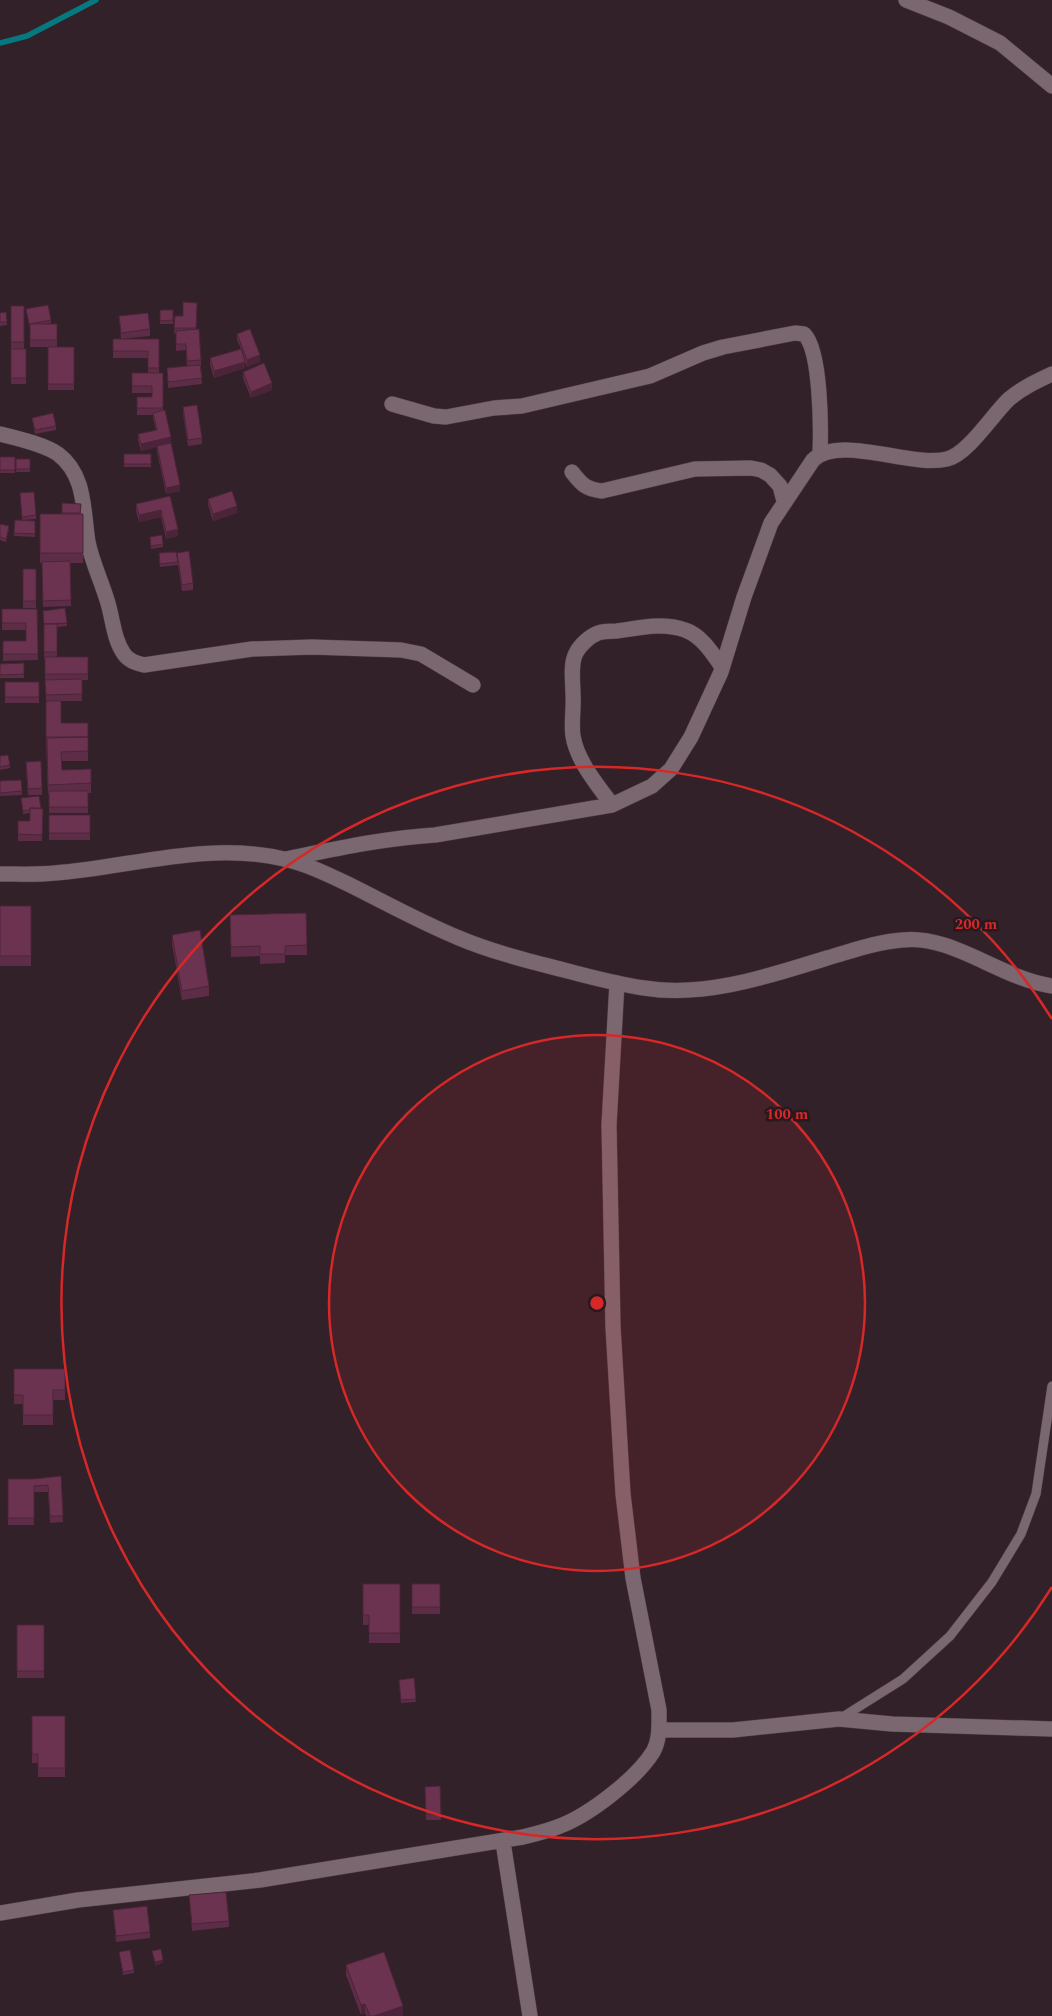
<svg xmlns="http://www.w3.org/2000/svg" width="1052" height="2016" viewBox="0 0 1052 2016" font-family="Spectral,serif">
  <rect width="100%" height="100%" fill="#322129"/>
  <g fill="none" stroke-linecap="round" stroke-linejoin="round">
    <path stroke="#05797f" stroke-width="5.5" d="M0,43L27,36L96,0"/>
    <defs>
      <path id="service" d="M841,1718L903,1679L950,1636L992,1582L1021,1534L1036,1494L1052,1386"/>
      <path id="minor" d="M906,0L949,17L1000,43L1052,86
        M392,404L434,416L446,417L494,408L522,406L650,376L703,353L723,347L795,333L804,334C821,350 821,429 820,453
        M0,434C16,438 44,444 58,454C86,475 83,511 88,542C92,562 101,580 107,600C113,618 113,638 124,654C129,661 136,663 144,665L252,649L312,647L401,650L421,654L473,685
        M572,472C582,485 586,489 602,491L695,469L751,468L761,470L770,475L780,486L784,501
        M612,805C597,784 577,761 573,736C571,725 574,707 573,694C573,682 570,664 576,653C580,645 590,636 598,633C604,631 611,631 617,631C639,628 663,622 685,630C701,635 713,654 722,667
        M286,859C335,849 385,838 435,835L612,805L652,786L671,769L691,737L721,672L744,597L771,523L813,460C839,434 912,468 947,459C968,454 993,414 1009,399C1022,388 1037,381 1052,374
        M659,1730H733L839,1719L892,1724L1052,1729
        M503,1842L530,2016
        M0,1913L78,1900L260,1880L523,1837C535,1834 548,1831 560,1826C589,1815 636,1779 653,1752C660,1740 659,1724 659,1710L633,1578L623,1494L613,1327L609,1125L617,983"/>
      <path id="tertiary" d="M0,874C18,874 37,875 55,873C131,867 208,841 284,859C307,864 329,875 350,885C386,903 422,923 459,938C492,952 529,961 564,970C590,977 617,984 644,988C705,998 769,976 827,958C852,951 876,942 902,940C952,934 1001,979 1052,986"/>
    </defs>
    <use href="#service" stroke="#4d4046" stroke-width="10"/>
    <use href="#minor" stroke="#4d4046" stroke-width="16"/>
    <use href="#tertiary" stroke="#4d4046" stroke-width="16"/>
    <use href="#service" stroke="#7b6770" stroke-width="9"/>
    <use href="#minor" stroke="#7b6770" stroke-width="15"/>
    <use href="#tertiary" stroke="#7b6770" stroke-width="15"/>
  </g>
  <path fill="#5d2c46" d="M197,303L196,330L201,360V367L202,384L168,388L167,368L187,366L186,350L176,351V334H174L175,316H183Z
    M11,306H24V349H26V384H11Z
    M26,309L51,320V323L46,324H57V347H30V327Z
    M160,310H173V324H160Z
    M6,312L7,325L0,326V313Z
    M119,316L150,329V336L121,339Z
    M237,334L260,362L247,367L244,360L245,368L214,378L210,365V358L241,349L237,340Z
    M113,339H159V373H163V411L171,443L180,491L166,494L157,452V447L141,451L138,440V434L156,430L153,419V415H137V397H152V393H132V373H148V358H113Z
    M48,347H74V390H48Z
    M243,372L272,390L251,398L243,378Z
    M183,407L202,438V444L188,446L183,414Z
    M32,418L56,426V430L35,434Z
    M124,454H151V467H124Z
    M0,457H15V473H0Z
    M16,459H30V472H16Z
    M20,496L36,515V519L22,520Z
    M170,496L178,536L166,539L161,517L139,522L136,511V504Z
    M208,499L237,513L213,521L208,505Z
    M62,503L81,504V514H83V563H70L71,606L43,607L42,563H40V514H62Z
    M15,520L35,521V537L14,536Z
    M0,524L9,529L6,542L0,540Z
    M150,537L163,544V547L151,549Z
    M177,553L193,583V590L182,591L177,559Z
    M159,557L178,562V565L160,567Z
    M23,569H36V608H23Z
    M2,609H37L38,660L3,661V641H26V630H2Z
    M67,623V626L57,627V657H88V680H82V701H56L61,723H88V761H61L62,770L91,769V793H88V813H49V794H48L46,743V702L45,680V659H44V626Z
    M24,663V678H0V664Z
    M5,682H39V703H5Z
    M0,756L10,765V768L0,770Z
    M26,769L42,788V795H28Z
    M21,780L22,795L0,796V781Z
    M21,798L43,809L42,841H18V821H30V813L23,814Z
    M49,815H90V840H49Z
    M0,906H31V966H0Z
    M306,913L307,955H285V963L260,964V956L231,957L230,915Z
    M172,935L209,986V996L182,1000L172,944Z
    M14,1369H65V1400H53V1425H23V1404H14Z
    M61,1476L63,1522L50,1523L48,1492H34V1525H8V1479H34Z
    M363,1584H400V1643H369V1625H363Z
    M412,1584H440V1614H412Z
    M17,1625H44V1678H17Z
    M414,1678L416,1702L401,1703L399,1680Z
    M32,1716H65V1777H38V1763H32Z
    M440,1786L441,1820H426L425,1787Z
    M189,1895L229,1921V1927L192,1931Z
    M113,1910L150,1932V1938L116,1942Z
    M119,1952L134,1970V1973L123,1975Z
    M346,1965L403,2015L366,2016L365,2013L361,2015L346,1975Z"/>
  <path fill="#4c2439" d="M260,355V362L247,367V360Z
    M245,362V368L214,378V371Z
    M272,383V390L251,398V392Z
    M171,437V444L141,451V444Z
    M180,485V491L166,494V488Z
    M237,506V513L213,521V514Z
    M161,510V517L139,522V515Z
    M178,529V536L166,539V532Z
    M163,1960V1963L155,1966V1962Z
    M365,2004V2013L361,2015V2005Z
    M403,2006V2015L401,2016H374Z"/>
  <path fill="#6c3351" stroke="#4c2439" d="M183,302L197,303L196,328H174L175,316H183Z
    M48,305L51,320L29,324L26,309Z
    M11,306H24V342H11Z
    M160,310H173V320L160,321Z
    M6,312L7,322H0V313Z
    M148,313L150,329L121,333L119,316Z
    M30,324H57V340H30Z
    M199,329L201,360L187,361L186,344H176V331Z
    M250,329L260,355L247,360L237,334Z
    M113,339H159V368H148V351H113Z
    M48,347H74V384H48Z
    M11,349H26V378H11Z
    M241,349L245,362L214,371L210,358Z
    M264,363L272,383L251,392L243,372Z
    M200,365L202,378L168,382L167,368Z
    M132,373H163V408H137V397H152V386H132Z
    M197,405L202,438L188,440L183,407Z
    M165,410L171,437L141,444L138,434L157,430L153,413Z
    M53,413L56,426L35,430L32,418Z
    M171,443L180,485L166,488L157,446Z
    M124,454H151V464H124Z
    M0,457H15V470H0Z
    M16,459H30V469H16Z
    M232,491L237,506L213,514L208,499Z
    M34,492L36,515L22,517L20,493Z
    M170,496L178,529L166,532L161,510L139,515L136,504Z
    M62,503L81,504L80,513H62Z
    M40,514H83V553H40Z
    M15,520L35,521V534L14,533Z
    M0,524L9,526L6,539L0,537Z
    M162,535L163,544L151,546L150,537Z
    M189,551L193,583L182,585L177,553Z
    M176,552L178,562L160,564L159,553Z
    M70,561L71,600L43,601L42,562Z
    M23,569H36V601H23Z
    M65,608L67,623L44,624L43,611Z
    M2,609H37L38,654H3V641H26V623H2Z
    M44,624H57V652H44Z
    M45,657H88V674H45Z
    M24,663V674L0,675V664Z
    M82,679V694L46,695L45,680Z
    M5,682H39V697H5Z
    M46,701H61V723H88V737H46Z
    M88,737V751L61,752L62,770L91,769V783L48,785L47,738Z
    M8,755L10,765L0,767V756Z
    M41,761L42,788L28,789L26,762Z
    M21,780L22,791L0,793V781Z
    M49,791H88V807H49Z
    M39,796L41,808H30V810L23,811L21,798Z
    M30,808L43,809L42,835L18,834V821H30Z
    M49,815H90V833H49Z
    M0,906H31V956H0Z
    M306,913L307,945L285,946V954H260V946L231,947L230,915Z
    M200,930L209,986L182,991L172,935Z
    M14,1369H65V1390H53V1415H23V1395H14Z
    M61,1476L63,1516H50L48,1485L34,1486V1518H8V1479H34Z
    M363,1584H400V1633H369V1615H363Z
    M412,1584H440V1607H412Z
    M17,1625H44V1671H17Z
    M414,1678L416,1699L401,1700L399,1680Z
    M32,1716H65V1768H38V1754H32Z
    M440,1786L441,1814H426L425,1787Z
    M226,1892L229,1921L192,1924L189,1895Z
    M147,1906L150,1932L116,1936L113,1910Z
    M161,1949L163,1960L155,1962L152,1951Z
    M130,1950L134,1970L123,1972L119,1952Z
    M384,1952L403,2006L374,2016H370L365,2004L361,2005L346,1965Z"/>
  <circle cx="597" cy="1303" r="268" fill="#d62828" fill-opacity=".12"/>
  <g fill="none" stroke="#d62828" stroke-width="2.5">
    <circle cx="597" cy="1303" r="268"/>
    <path d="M1052 1587A536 536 0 1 1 1052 1019"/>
  </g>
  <circle cx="597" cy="1303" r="8" fill="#d62828" stroke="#28181f" stroke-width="2.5"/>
  <g font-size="15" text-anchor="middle" font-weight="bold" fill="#d62828" stroke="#28181f" stroke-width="5" stroke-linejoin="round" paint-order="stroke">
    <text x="976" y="929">200 m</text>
    <text x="787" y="1119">100 m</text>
  </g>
</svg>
